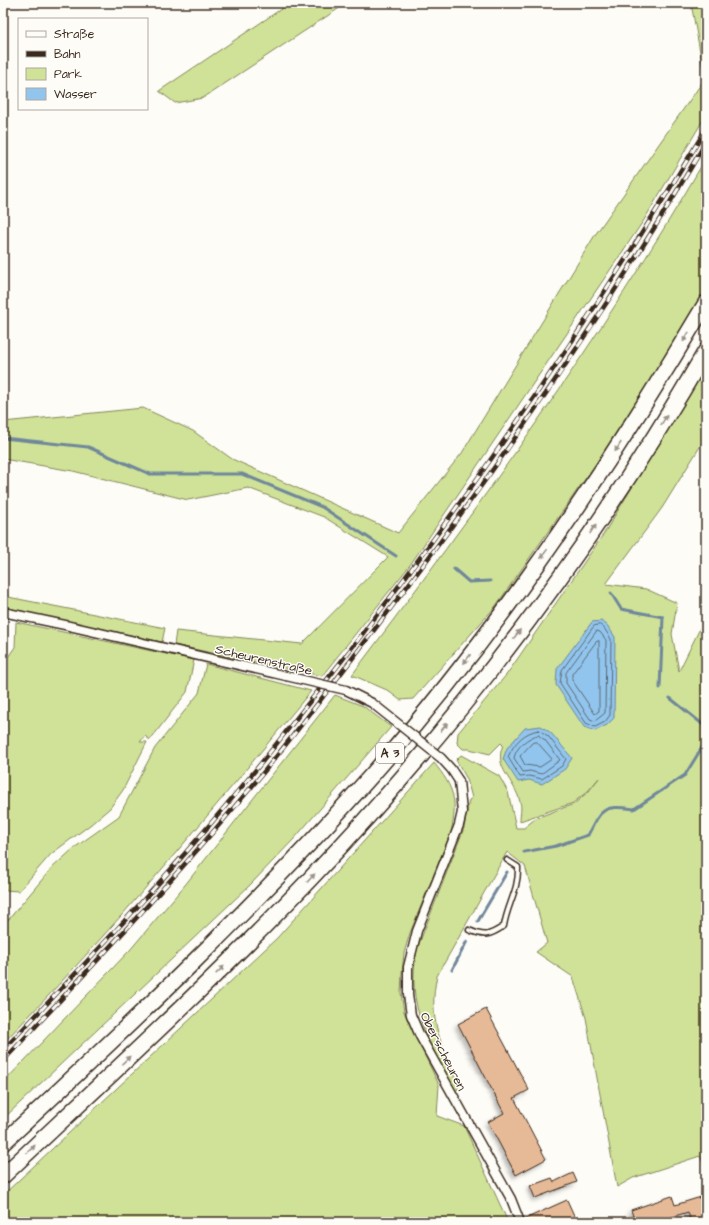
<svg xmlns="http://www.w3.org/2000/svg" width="709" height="1225" viewBox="0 0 709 1225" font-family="'Architects Daughter',sans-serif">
  <defs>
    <filter id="shadow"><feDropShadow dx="-3" dy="3" stdDeviation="2" flood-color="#0004"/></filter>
  </defs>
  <rect width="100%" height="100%" fill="#fdfcf7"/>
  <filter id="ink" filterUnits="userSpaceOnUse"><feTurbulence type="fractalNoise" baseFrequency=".025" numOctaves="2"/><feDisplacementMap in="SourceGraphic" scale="8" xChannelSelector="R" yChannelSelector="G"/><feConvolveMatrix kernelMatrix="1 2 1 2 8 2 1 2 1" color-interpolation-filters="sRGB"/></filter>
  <g filter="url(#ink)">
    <path fill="#cfe297" stroke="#85865a" d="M290,3H347L203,98L175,103L159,91Z
      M691,3H706V64L703,68Z
      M706,77V115L644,220L410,565L322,676L174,645L176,631L302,644L388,557L324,517L248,488L188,500L73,471L3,459V422L143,408L193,431L232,459L398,533L462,453L595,235Z
      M706,158V293L595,465L495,607L413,699L400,700L387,690L352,675C478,508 601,339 706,158Z
      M706,366V437L662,508L606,584L646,589L677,603L672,634L679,671L706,616V1169L700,1156L633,1178L617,1187L586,1018L573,977L536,952L547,943L525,866L507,852L437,976C427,1019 442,1044 457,1083L458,1089L455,1091C429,1041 405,1008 417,949L464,828L469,800L472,798L467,779L456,760L461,755L499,776L508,792L516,828H524L536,818L574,804L589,791L599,778L588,791L573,803L520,821C520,815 522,808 520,802C515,780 493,768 503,745L501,743L490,754L469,749H463L457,743L458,733L507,674L603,535Z
      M3,596L165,628L162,642L3,607Z
      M16,622L194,660L187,692L150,740L145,736L140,742H147L123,790L110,808L90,825L51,854L19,891L3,890V664L15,647Z
      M206,664L311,691C212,811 113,931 3,1043V926L51,869L74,848L119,816L155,748L199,693Z
      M335,695L363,706L391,727L294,839L250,885L3,1119V1083L130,950L185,885Z
      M434,763C454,787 458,801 451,832L410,933L404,953L402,973L401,993L404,1012L439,1085L437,1116L464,1126L508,1222H3V1195L277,938Z"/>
    <path fill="#91c5ee" stroke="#6f879b" d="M601,621L607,625L615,637L614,718L607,725L595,731L584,727L556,685L557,669L592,622Z
      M541,726L551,733L572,758L565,769L542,784L529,780L518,782L503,759L507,748L525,728Z"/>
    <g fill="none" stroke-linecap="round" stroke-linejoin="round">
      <path stroke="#5d6871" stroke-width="1" d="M600,625L604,628L611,639L610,715L605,722L595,727L586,723L560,683L562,670L594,626Z
        M597,631L600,632L606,640L605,713L595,721L590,719L566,683V673Z
        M599,641V711L595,714L572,680V674L596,642Z
        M539,730L548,736L566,759L562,766L542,779L529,776L520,777L508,757C514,743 524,732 539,730Z
        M538,735L545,740L560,760L541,774L530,771L523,772L514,758C516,747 528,737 538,735Z
        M537,742L552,759L540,767L525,765L520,756L532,743Z"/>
      <path stroke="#6f879b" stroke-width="3" d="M3,438L88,447L150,474H242L322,507L396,556
        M454,569L469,582L490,581
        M611,593L621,609L663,617L660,688
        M670,698L706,727
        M524,852L556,846L588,835C602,808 603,805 634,809L685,775L706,741
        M478,921L507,872
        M452,970L467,941"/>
    </g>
    <path fill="#e7ba97" stroke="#3b2a1e" filter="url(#shadow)" d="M486,1009L529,1090L514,1098L546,1159L516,1175L488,1122L504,1113L458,1024Z
      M573,1173L577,1182L535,1198L530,1186L552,1178L554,1182Z
      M672,1196L675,1205L701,1197L706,1212V1219L691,1222L688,1212L656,1222H635L631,1210Z
      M567,1200L577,1222H525V1219Z"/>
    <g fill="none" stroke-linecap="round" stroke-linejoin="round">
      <defs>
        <path id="service" d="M469,930C485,937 489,936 504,926C507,905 519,890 518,867L507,860"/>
        <path id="minor" d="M3,612L65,625L286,676
          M459,781L462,812L459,825L417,931L408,967V995L411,1015L420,1036L511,1199L520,1222"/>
        <path id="motorway" d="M3,1143C130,1025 256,906 371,776C499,631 608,469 706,303
          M3,1176C107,1078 212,982 310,879C462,720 596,541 706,351"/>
      </defs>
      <use href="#service" stroke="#3b2a1e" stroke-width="7"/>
      <use href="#minor" stroke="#3b2a1e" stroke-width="11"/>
      <use href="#motorway" stroke="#3b2a1e" stroke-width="18"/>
      <use href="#service" stroke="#fdfcf7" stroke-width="4"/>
      <use href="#minor" stroke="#fdfcf7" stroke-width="8"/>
      <use href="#motorway" stroke="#fdfcf7" stroke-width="15"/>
      <defs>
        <path id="rail" d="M3,1050C83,966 164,881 238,791C265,760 289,727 315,695C457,515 588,326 706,129
          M3,1061C84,975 166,888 242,798C286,747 327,691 368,638C490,479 605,315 706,142"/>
      </defs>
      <use href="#rail" stroke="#3b2a1e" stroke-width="4.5"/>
      <use href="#rail" stroke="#fdfcf7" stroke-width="3" stroke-dasharray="9" stroke-linecap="butt"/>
      <defs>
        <path id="minor-bridge" d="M286,676L346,690L372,703L441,758L451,769L459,781"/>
      </defs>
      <use href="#minor-bridge" stroke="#3b2a1e" stroke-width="11" stroke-linecap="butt"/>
      <use href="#minor-bridge" stroke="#fdfcf7" stroke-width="8"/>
    </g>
    <defs><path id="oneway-solid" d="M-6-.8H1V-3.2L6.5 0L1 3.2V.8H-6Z"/></defs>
    <g fill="#9c938a">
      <use href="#oneway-solid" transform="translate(686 337) rotate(121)"/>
      <use href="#oneway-solid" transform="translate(664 420) rotate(-58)"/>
      <use href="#oneway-solid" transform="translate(618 447) rotate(123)"/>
      <use href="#oneway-solid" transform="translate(593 529) rotate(-56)"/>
      <use href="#oneway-solid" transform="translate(544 554) rotate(126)"/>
      <use href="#oneway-solid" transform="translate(517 634) rotate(-53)"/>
      <use href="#oneway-solid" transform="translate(467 659) rotate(127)"/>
      <use href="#oneway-solid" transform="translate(444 727) rotate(-51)"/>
      <use href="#oneway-solid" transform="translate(311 878) rotate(-47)"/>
      <use href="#oneway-solid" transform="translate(220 970) rotate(-44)"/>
      <use href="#oneway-solid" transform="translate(126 1060) rotate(-43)"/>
      <use href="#oneway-solid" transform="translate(31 1149) rotate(-43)"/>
    </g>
  </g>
  <g text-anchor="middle" stroke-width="3" stroke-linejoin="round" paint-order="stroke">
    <rect fill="#fdfcf7" stroke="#75695f" stroke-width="1" x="376" y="743" width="28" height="20" rx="3"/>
    <g font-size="12" font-weight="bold" fill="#3b2a1e">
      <text x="390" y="757">A 3</text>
    </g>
    <g font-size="13" fill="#3b2a1e" stroke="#fdfcf7">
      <text transform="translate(264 659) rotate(13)" y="5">Scheurenstraße</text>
      <text transform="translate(444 1051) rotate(63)" y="5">Oberscheuren</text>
    </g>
  </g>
  <rect width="709" height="1225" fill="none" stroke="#fdfcf7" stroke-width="16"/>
  <rect x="8" y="8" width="693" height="1209" fill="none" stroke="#3b2a1e" stroke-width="1.5" filter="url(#ink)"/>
  <rect x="18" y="18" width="130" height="92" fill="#fdfcf7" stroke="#afa8a0"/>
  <rect x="26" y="31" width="20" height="6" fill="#fdfcf7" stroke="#afa8a0"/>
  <text x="54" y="38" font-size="12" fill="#3b2a1e">Straße</text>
  <rect x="26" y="51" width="20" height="6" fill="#3b2a1e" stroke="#afa8a0"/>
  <text x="54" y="58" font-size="12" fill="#3b2a1e">Bahn</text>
  <rect x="26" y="68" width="20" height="12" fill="#cfe297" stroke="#afa8a0"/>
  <text x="54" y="78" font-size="12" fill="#3b2a1e">Park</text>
  <rect x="26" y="88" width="20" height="12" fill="#91c5ee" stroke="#afa8a0"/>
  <text x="54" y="98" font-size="12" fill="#3b2a1e">Wasser</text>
</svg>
